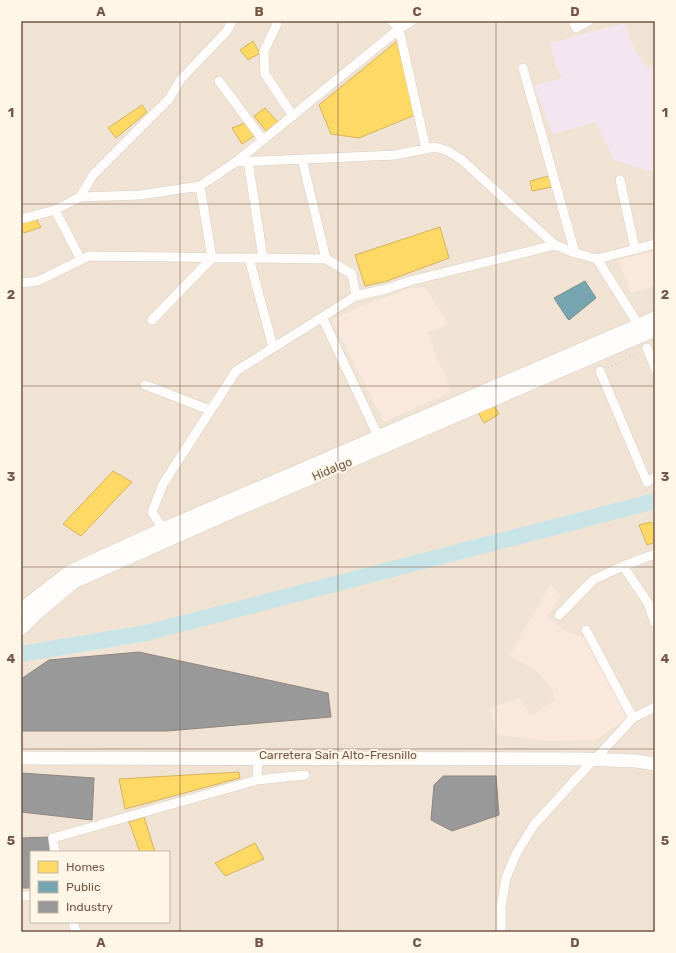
<svg xmlns="http://www.w3.org/2000/svg" width="676" height="953" viewBox="0 0 676 953" font-family="Rubik,sans-serif">
  <rect width="100%" height="100%" fill="#f7f1e6"/>
  <path fill="#f0e3d3" fill-rule="evenodd" d="M21,21H655V932H21ZM31,852H169V922H31Z"/>
  <path fill="#fae8dc" d="M655,251V286L631,293L618,260Z
    M425,287L448,324L435,330L427,332L451,392L384,422L332,320L369,303L408,289Z
    M550,585L561,595L547,617L567,632L585,638L612,686L630,717L595,740L546,741L498,735L489,709L519,698L531,716L555,700L552,689L539,673L510,655Z"/>
  <path fill="#f3e6f0" d="M625,23L632,43L647,69L655,67V172H653L614,160L596,122L553,134L534,86L562,78L555,64L551,43Z"/>
  <path fill="#ffd966" stroke="#d5b25d" d="M253,41L260,53L248,60L240,50Z
    M397,41L415,115L359,138L331,134L319,105Z
    M142,105L147,112L116,138L108,128Z
    M265,108L278,122L266,131L254,116Z
    M245,123L254,136L242,144L232,128Z
    M549,176L552,187L532,191L530,181Z
    M36,219L41,227L24,233L21,228V223Z
    M440,227L449,258L387,281L365,286L355,255Z
    M493,405L499,414L484,423L478,412Z
    M113,471L132,482L81,536L63,524Z
    M651,522L655,526V542L647,545L639,525Z
    M239,772L240,778L125,809L119,779Z
    M144,817L155,852H140L129,822Z
    M255,843L264,859L225,876L215,863Z"/>
  <path fill="#76a5af" stroke="#758e90" d="M585,281L596,298L569,320L567,318L554,298Z"/>
  <path fill="#999" stroke="#8e8580" d="M139,652L328,693L331,717L167,731H21V679L49,660Z
    M21,773L94,778L92,820L21,812Z
    M443,776H496L499,815L452,831L431,820L434,785Z
    M50,837L49,852H31V888H21V838Z"/>
  <g fill="none" stroke-linecap="round" stroke-linejoin="round">
    <path stroke="#c9e4e6" stroke-width="16" d="M21,654L146,633L655,501"/>
    <defs>
      <path id="minor" d="M392,21L399,29L426,149
        M573,21L576,28L589,21
        M277,24L264,51L265,74L293,116
        M523,68L575,253
        M219,81L263,140
        M302,159L326,259
        M248,161L263,258
        M236,162L395,155L435,147L448,151L462,160L555,245L575,253L597,259L655,244
        M620,180L635,249
        M80,197L93,175L169,99L181,79L227,31L232,21
        M55,210L81,260
        M21,219L55,210L80,197L140,195L200,186L236,162L399,29L412,21
        M249,258L273,347
        M597,259L641,329
        M21,283L38,281L89,256L326,259L352,274L356,296
        M322,317L381,442
        M152,320L212,258L200,186
        M647,348L655,368
        M600,371L647,482L655,477
        M145,385L210,410
        M165,534L163,529L152,512L163,484L236,371L356,296L386,289L410,281L555,245
        M623,566L648,603L655,623
        M559,615L593,580L623,566L655,554
        M586,630L633,718
        M257,780L258,755
        M55,852L53,838L257,780L305,775
        M21,896H31
        M73,922L76,932
        M501,932V907L506,878L516,854L534,825L593,760L598,756L633,718L655,707"/>
      <path id="secondary" d="M21,612L28,604L69,572L163,529L655,318
        M21,629L37,613L74,582L220,517L655,330
        M21,758L583,759L636,761L655,764"/>
    </defs>
    <use href="#minor" stroke="#d8cec5" stroke-width="10"/>
    <use href="#secondary" stroke="#d7cdc3" stroke-width="14"/>
    <path stroke="#d9d0cb" stroke-width="1.5" stroke-dasharray="1 3" stroke-linecap="butt" d="M608,368L640,352
      M21,835L45,837"/>
    <use href="#minor" stroke="#fefdfb" stroke-width="9"/>
    <use href="#secondary" stroke="#fefdfb" stroke-width="13"/>
  </g>
  <path fill="none" stroke="#745747" stroke-width="1" stroke-opacity="0.55" d="M180,21V932M338,21V932M496,21V932M21,204H655M21,386H655M21,567H655M21,749H655"/>
  <g text-anchor="middle" stroke-width="4" stroke-linejoin="round" paint-order="stroke">
    <g font-size="12" fill="#745747" stroke="#fff6e7">
      <text transform="translate(332 469) rotate(-23)" y="4">Hidalgo</text>
      <text x="338" y="759">Carretera Sain Alto-Fresnillo</text>
    </g>
  </g>
  <rect width="676" height="953" fill="none" stroke="#fff6e7" stroke-width="44"/>
  <rect x="30" y="851" width="140" height="72" fill="#fff6e7" stroke="#c7b6a7"/>
  <rect x="38" y="861" width="20" height="12" fill="#ffd966" stroke="#c7b6a7"/>
  <text x="66" y="871" font-size="12" fill="#745747">Homes</text>
  <rect x="38" y="881" width="20" height="12" fill="#76a5af" stroke="#c7b6a7"/>
  <text x="66" y="891" font-size="12" fill="#745747">Public</text>
  <rect x="38" y="901" width="20" height="12" fill="#999999" stroke="#c7b6a7"/>
  <text x="66" y="911" font-size="12" fill="#745747">Industry</text>
  <rect x="22" y="22" width="632" height="909" fill="none" stroke="#745747" stroke-width="1.5"/>
  <g font-size="13" text-anchor="middle" font-weight="bold" fill="#745747">
    <text x="101" y="16">A</text>
    <text x="259" y="16">B</text>
    <text x="417" y="16">C</text>
    <text x="575" y="16">D</text>
    <text x="11" y="117">1</text>
    <text x="665" y="117">1</text>
    <text x="11" y="299">2</text>
    <text x="665" y="299">2</text>
    <text x="11" y="481">3</text>
    <text x="665" y="481">3</text>
    <text x="11" y="663">4</text>
    <text x="665" y="663">4</text>
    <text x="11" y="845">5</text>
    <text x="665" y="845">5</text>
    <text x="101" y="947">A</text>
    <text x="259" y="947">B</text>
    <text x="417" y="947">C</text>
    <text x="575" y="947">D</text>
  </g>
</svg>
